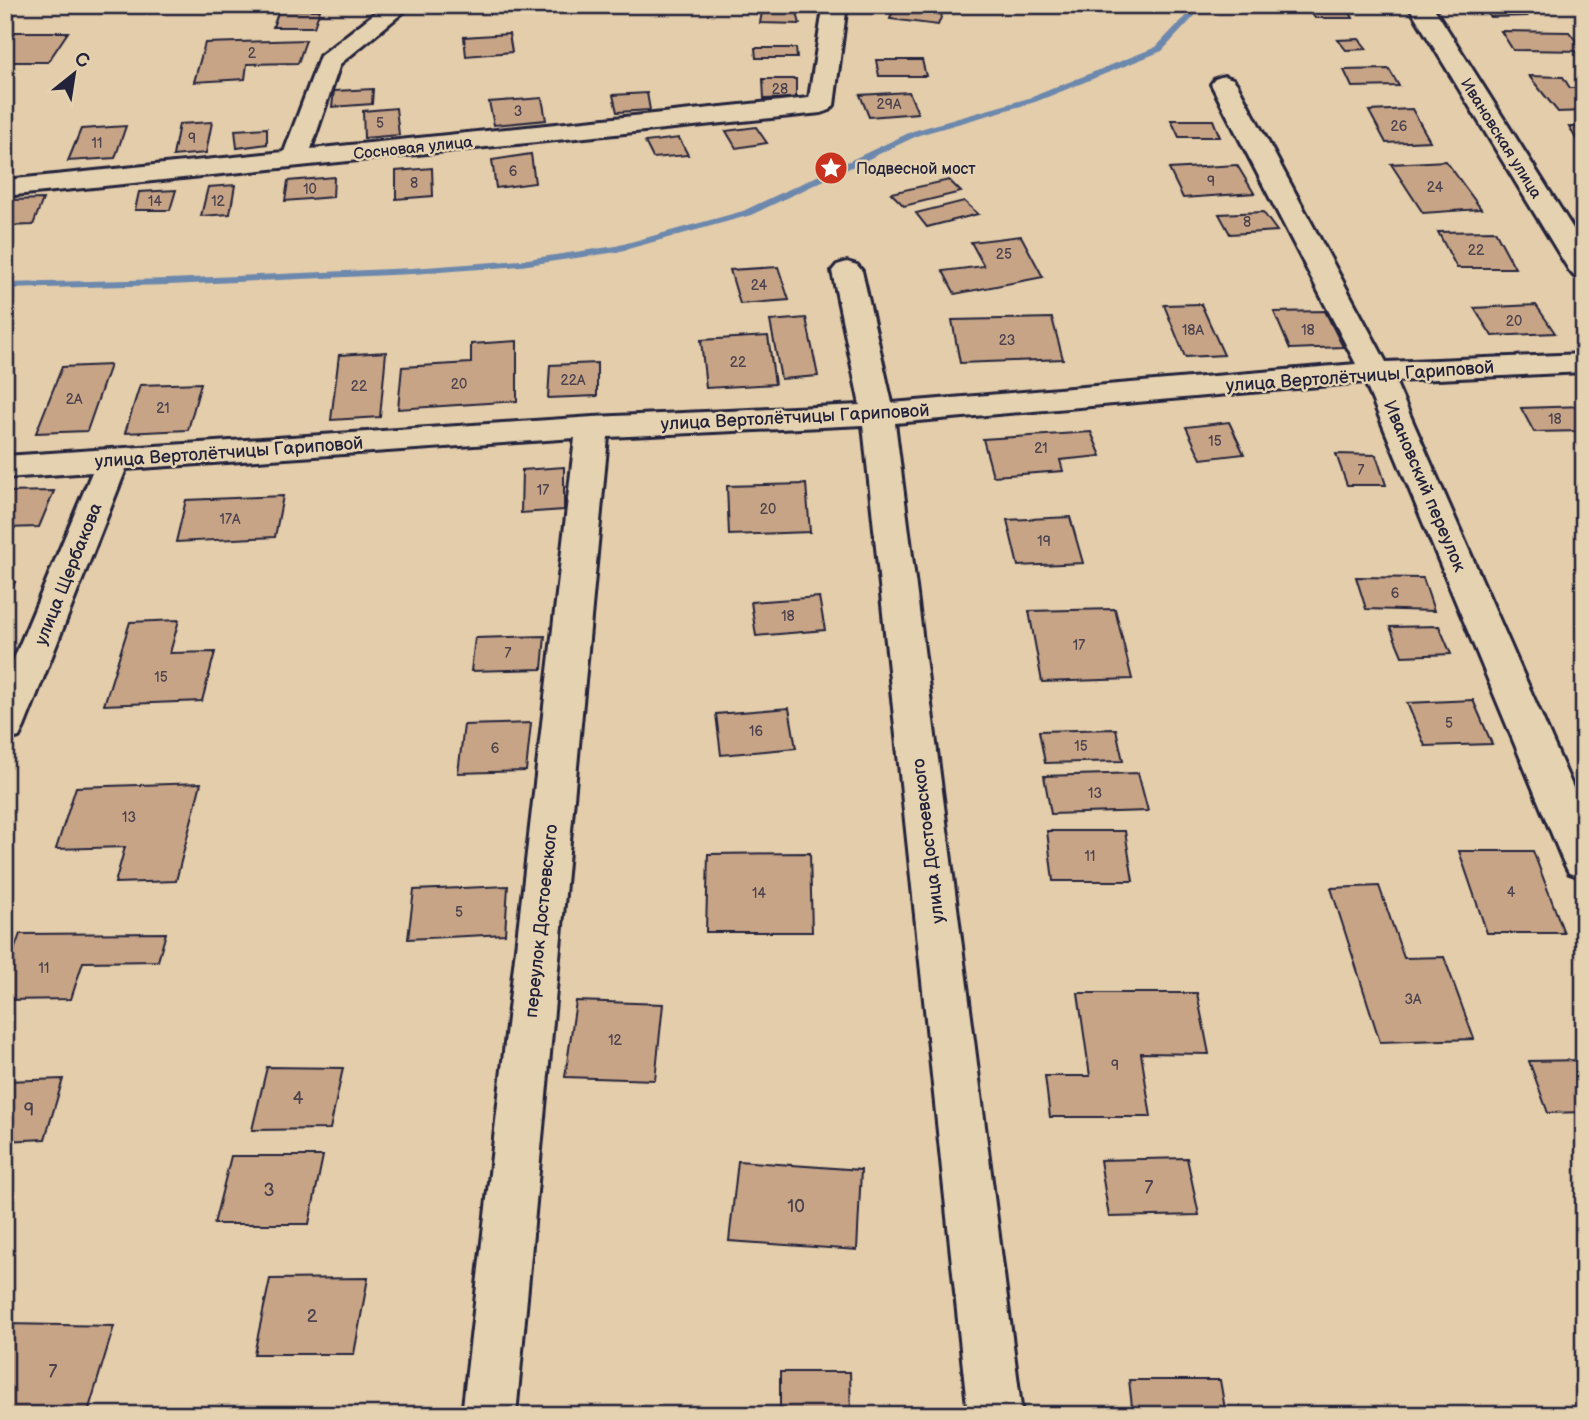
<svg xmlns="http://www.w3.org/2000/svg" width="1589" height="1420" viewBox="0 0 1589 1420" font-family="'Balsamiq Sans',sans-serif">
  <rect width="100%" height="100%" fill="#e4cdaa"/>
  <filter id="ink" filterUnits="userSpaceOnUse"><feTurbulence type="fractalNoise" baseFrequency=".0143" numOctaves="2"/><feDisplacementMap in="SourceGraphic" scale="14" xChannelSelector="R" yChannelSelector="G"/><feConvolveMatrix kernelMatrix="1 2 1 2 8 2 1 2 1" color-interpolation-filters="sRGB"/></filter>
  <g filter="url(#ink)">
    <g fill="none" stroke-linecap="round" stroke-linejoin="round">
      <path fill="#6c88ad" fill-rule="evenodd" d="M1196,5H1205L1162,51L1035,102L919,135L751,215L617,252L521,266L412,274L169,285L5,289V283L169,279L412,268L521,260L616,246L743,211L913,131L1029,98L1156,47Z"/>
    </g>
    <path fill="#c7a486" stroke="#22223b" stroke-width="2" d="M895,5H928L945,7L938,25L890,19Z
      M1306,5H1346L1353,18H1315Z
      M1481,5H1519L1527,16L1490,17Z
      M279,10H320L314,27H273Z
      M762,12L797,13L800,24L760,23Z
      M1501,31L1569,32L1584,51L1513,50Z
      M5,32H68L48,62H5Z
      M509,34L512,52L466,56L464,37Z
      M1359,39L1367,49L1346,50L1338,40Z
      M306,40L298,63L247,64L245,79L194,82L205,43Z
      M755,48H796L797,58H756Z
      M876,60H922L926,76H879Z
      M1389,69L1399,86L1352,87L1344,70Z
      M1529,76L1563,77L1570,88H1584V111L1558,112Z
      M763,79H796V98L764,99Z
      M373,89L372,104L332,107L334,91Z
      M909,92L918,113L869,117L860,95Z
      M647,93L650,110L617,112L613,95Z
      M542,98L546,120L494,125L489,102Z
      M396,108L399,135L364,138L363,111Z
      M1412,109L1430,141L1386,143L1369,111Z
      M1171,120H1213L1220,137H1179Z
      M212,122L206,153L173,156L179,124Z
      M126,126L115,158L68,161L81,129Z
      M756,127L767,143L736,148L726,131Z
      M1569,127H1584V152Z
      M267,128V144L237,148L235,130Z
      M679,138L688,155L653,158L645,142Z
      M531,154L535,183L496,188L492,160Z
      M1446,161L1481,209L1423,213L1391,164Z
      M1237,165L1254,193L1183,198L1169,169Z
      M432,168L433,196L396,199V171Z
      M334,177L333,197L285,201L288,181Z
      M949,180L961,192L904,206L891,193Z
      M235,185L230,214L201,216L208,187Z
      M176,190L170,210H135L139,192Z
      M43,199L33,225L5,226L13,200Z
      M964,201L978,214L927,227L916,213Z
      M1263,212L1277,231L1230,234L1219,214Z
      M1495,231L1515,268H1457L1438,232Z
      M1021,236L1043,277L955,294L943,271L984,266L971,242Z
      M778,267L789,300L740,304L730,270Z
      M1201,304L1224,355L1185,357L1164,305Z
      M1536,305L1555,333L1492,336L1474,308Z
      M1325,311L1343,347L1290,349L1274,312Z
      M806,318L818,376L781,379L770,321Z
      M1052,318L1063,359L960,363L952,320Z
      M768,336L775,384L706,388L701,340Z
      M517,341V401L398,409L402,367L471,363V344Z
      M386,352L380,417L331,420L339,355Z
      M597,363V396L548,398L550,365Z
      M110,365L87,431L36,433L62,367Z
      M201,383L188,430L125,433L140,385Z
      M1584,406V431L1534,432L1521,408Z
      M1229,422L1244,454L1201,459L1186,427Z
      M1091,432L1101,456L1060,460L1063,471L993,476L983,439Z
      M1336,454L1376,455L1386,485H1347Z
      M564,467V510L521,513L522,470Z
      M806,484L810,532L729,535L727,486Z
      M54,491L39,527L5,528V492Z
      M283,496L275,537L176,542L186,500Z
      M1070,517L1083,563L1018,566L1007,520Z
      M1356,577L1423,578L1434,611L1366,609Z
      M5,582H15L5,606Z
      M819,597L825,630L756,636L751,602Z
      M1115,609L1132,679L1042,682L1029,611Z
      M179,620L170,653L215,652L202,701L104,705L130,622Z
      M1439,626L1451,654L1402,656L1390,627Z
      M545,636L542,669L471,671L475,638Z
      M1473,700L1492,744L1425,746L1407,703Z
      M789,708L796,748L721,755L716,714Z
      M531,723L526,771L458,773L464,725Z
      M1116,729L1123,761L1045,763L1039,731Z
      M1138,773L1148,811L1051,814L1044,776Z
      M201,783L176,881L115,883L125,847L56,849L76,787Z
      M1047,831H1125L1133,881H1053Z
      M1459,851H1533L1564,933H1487Z
      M810,853L812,932H706L708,854Z
      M508,886L505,934L408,939L414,890Z
      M1379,886L1404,958L1444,957L1474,1039L1380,1042L1331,888Z
      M166,933L158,961L83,962L71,999L5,1000V975L20,934Z
      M1078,993H1197L1209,1054L1141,1053L1151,1117H1050L1045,1076H1090Z
      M576,1001L663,1004L655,1080L565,1077Z
      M1584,1060V1112L1548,1113L1529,1061Z
      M267,1067L343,1068L330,1129L252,1130Z
      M63,1079L45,1139L5,1141V1081Z
      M231,1156H323L309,1224H214Z
      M1187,1158L1199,1215L1109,1217L1100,1160Z
      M738,1161L861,1170L857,1250L729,1241Z
      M368,1278L354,1354H254L270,1279Z
      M7,1324L114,1326L87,1415L5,1413Z
      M780,1372H850L851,1415H780Z
      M1129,1380H1220L1226,1415H1133Z"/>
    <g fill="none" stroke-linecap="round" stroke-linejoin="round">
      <defs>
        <path id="minor" d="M385,5H412L340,64L311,149L809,98L823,9L826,5H853L846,12L834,105L830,110L821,113L5,196V180L284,152L320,56Z
          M1408,5H1432L1584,246V279L1574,276L1569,270Z
          M1224,76L1233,79L1237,84L1386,362L1584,354V372L1395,381L1584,813V878L1569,873L1563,861L1365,382L895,423L1022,1415H968L863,425L608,437L516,1415H462L575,438L126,469L24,727L19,737L5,741V680L92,472L5,478V456L593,417L860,405L832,271L837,265L847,262L857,265L862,271L892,403L1356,364L1211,84L1215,79Z"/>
      </defs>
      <use href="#minor" stroke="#22223b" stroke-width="6"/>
      <use href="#minor" fill="#e5d2b0" fill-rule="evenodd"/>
    </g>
  </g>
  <defs>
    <symbol id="sight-disc" viewBox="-11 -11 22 22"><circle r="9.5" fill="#c8321e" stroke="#e5d2b0"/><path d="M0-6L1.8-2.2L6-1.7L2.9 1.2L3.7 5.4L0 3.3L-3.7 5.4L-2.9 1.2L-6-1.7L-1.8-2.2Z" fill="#fff"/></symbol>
  </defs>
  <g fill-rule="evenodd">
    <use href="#sight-disc" x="812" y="149" width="38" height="38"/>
  </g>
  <g text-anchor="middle" stroke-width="5" stroke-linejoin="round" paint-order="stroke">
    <g font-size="14" fill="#4b424e">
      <text x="252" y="58">2</text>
      <text x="780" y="94">28</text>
      <text x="889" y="109">29А</text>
      <text x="518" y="116">3</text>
      <text x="380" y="128">5</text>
      <text x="1399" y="131">26</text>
      <text x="192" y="143">9</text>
      <text x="97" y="148">11</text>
      <text x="513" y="176">6</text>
      <text x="1211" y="186">9</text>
      <text x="414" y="188">8</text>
      <text x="1435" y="192">24</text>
      <text x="310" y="194">10</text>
      <text x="155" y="206">14</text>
      <text x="218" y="206">12</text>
      <text x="1247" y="227">8</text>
      <text x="1476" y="255">22</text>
      <text x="1004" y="259">25</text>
      <text x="759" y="290">24</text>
      <text x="1514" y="326">20</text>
      <text x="1193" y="335">18А</text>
      <text x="1308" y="335">18</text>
      <text x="1007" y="345">23</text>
      <text x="738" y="367">22</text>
      <text x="573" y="385">22А</text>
      <text x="459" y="389">20</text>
      <text x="359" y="391">22</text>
      <text x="74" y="404">2А</text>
      <text x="163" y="413">21</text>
      <text x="1555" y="424">18</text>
      <text x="1215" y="446">15</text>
      <text x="1041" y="453">21</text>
      <text x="1361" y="475">7</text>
      <text x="543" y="495">17</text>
      <text x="768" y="514">20</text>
      <text x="230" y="524">17А</text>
      <text x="1044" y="546">19</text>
      <text x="1395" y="598">6</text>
      <text x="788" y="621">18</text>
      <text x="1079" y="650">17</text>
      <text x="508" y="658">7</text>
      <text x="161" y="682">15</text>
      <text x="1449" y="728">5</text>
      <text x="756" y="736">16</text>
      <text x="1081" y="751">15</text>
      <text x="495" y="753">6</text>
      <text x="1095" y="798">13</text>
      <text x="129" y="822">13</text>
      <text x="1090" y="861">11</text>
      <text x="1511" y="897">4</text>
      <text x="759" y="898">14</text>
      <text x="459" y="917">5</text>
      <text x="44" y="973">11</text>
      <text x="1413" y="1004">3А</text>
      <text x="615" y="1045">12</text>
      <text x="1115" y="1070">9</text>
    </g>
    <g font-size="16" fill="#22223b" stroke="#e5d2b0">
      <text transform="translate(1502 138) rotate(58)" y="6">Ивановская улица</text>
      <text transform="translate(413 147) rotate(-6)" y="6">Сосновая улица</text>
    </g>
    <g font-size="16" fill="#22223b" stroke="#e5d2b0" text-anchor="start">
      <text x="856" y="174">Подвесной мост</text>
    </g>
    <g font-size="18" fill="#22223b" stroke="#e5d2b0">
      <text transform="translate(1360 376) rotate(-4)" y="6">улица Вертолётчицы Гариповой</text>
      <text transform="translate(795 417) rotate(-3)" y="6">улица Вертолётчицы Гариповой</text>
      <text transform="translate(229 452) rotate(-4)" y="6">улица Вертолётчицы Гариповой</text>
      <text transform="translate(1425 486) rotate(67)" y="6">Ивановский переулок</text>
      <text transform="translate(68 574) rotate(-68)" y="6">улица Щербакова</text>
      <text transform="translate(928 841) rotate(-97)" y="6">улица Достоевского</text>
      <text transform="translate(541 921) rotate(-84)" y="6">переулок Достоевского</text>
    </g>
    <g font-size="18" fill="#4b424e">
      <text x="298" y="1104">4</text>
      <text x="29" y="1116">9</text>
      <text x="1149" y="1193">7</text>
      <text x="269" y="1196">3</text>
      <text x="796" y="1212">10</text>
      <text x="312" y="1322">2</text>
      <text x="53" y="1377">7</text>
    </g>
  </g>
  <rect width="1589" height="1420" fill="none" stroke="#e5d2b0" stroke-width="28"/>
  <rect x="14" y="14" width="1561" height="1392" fill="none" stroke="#22223b" stroke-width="2.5" filter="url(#ink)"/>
  <g transform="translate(74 74) rotate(30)" stroke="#e5d2b0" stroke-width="5" paint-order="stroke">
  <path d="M0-5L12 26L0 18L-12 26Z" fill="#22223b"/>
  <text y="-10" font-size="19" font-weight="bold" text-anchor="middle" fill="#22223b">С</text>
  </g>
</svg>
